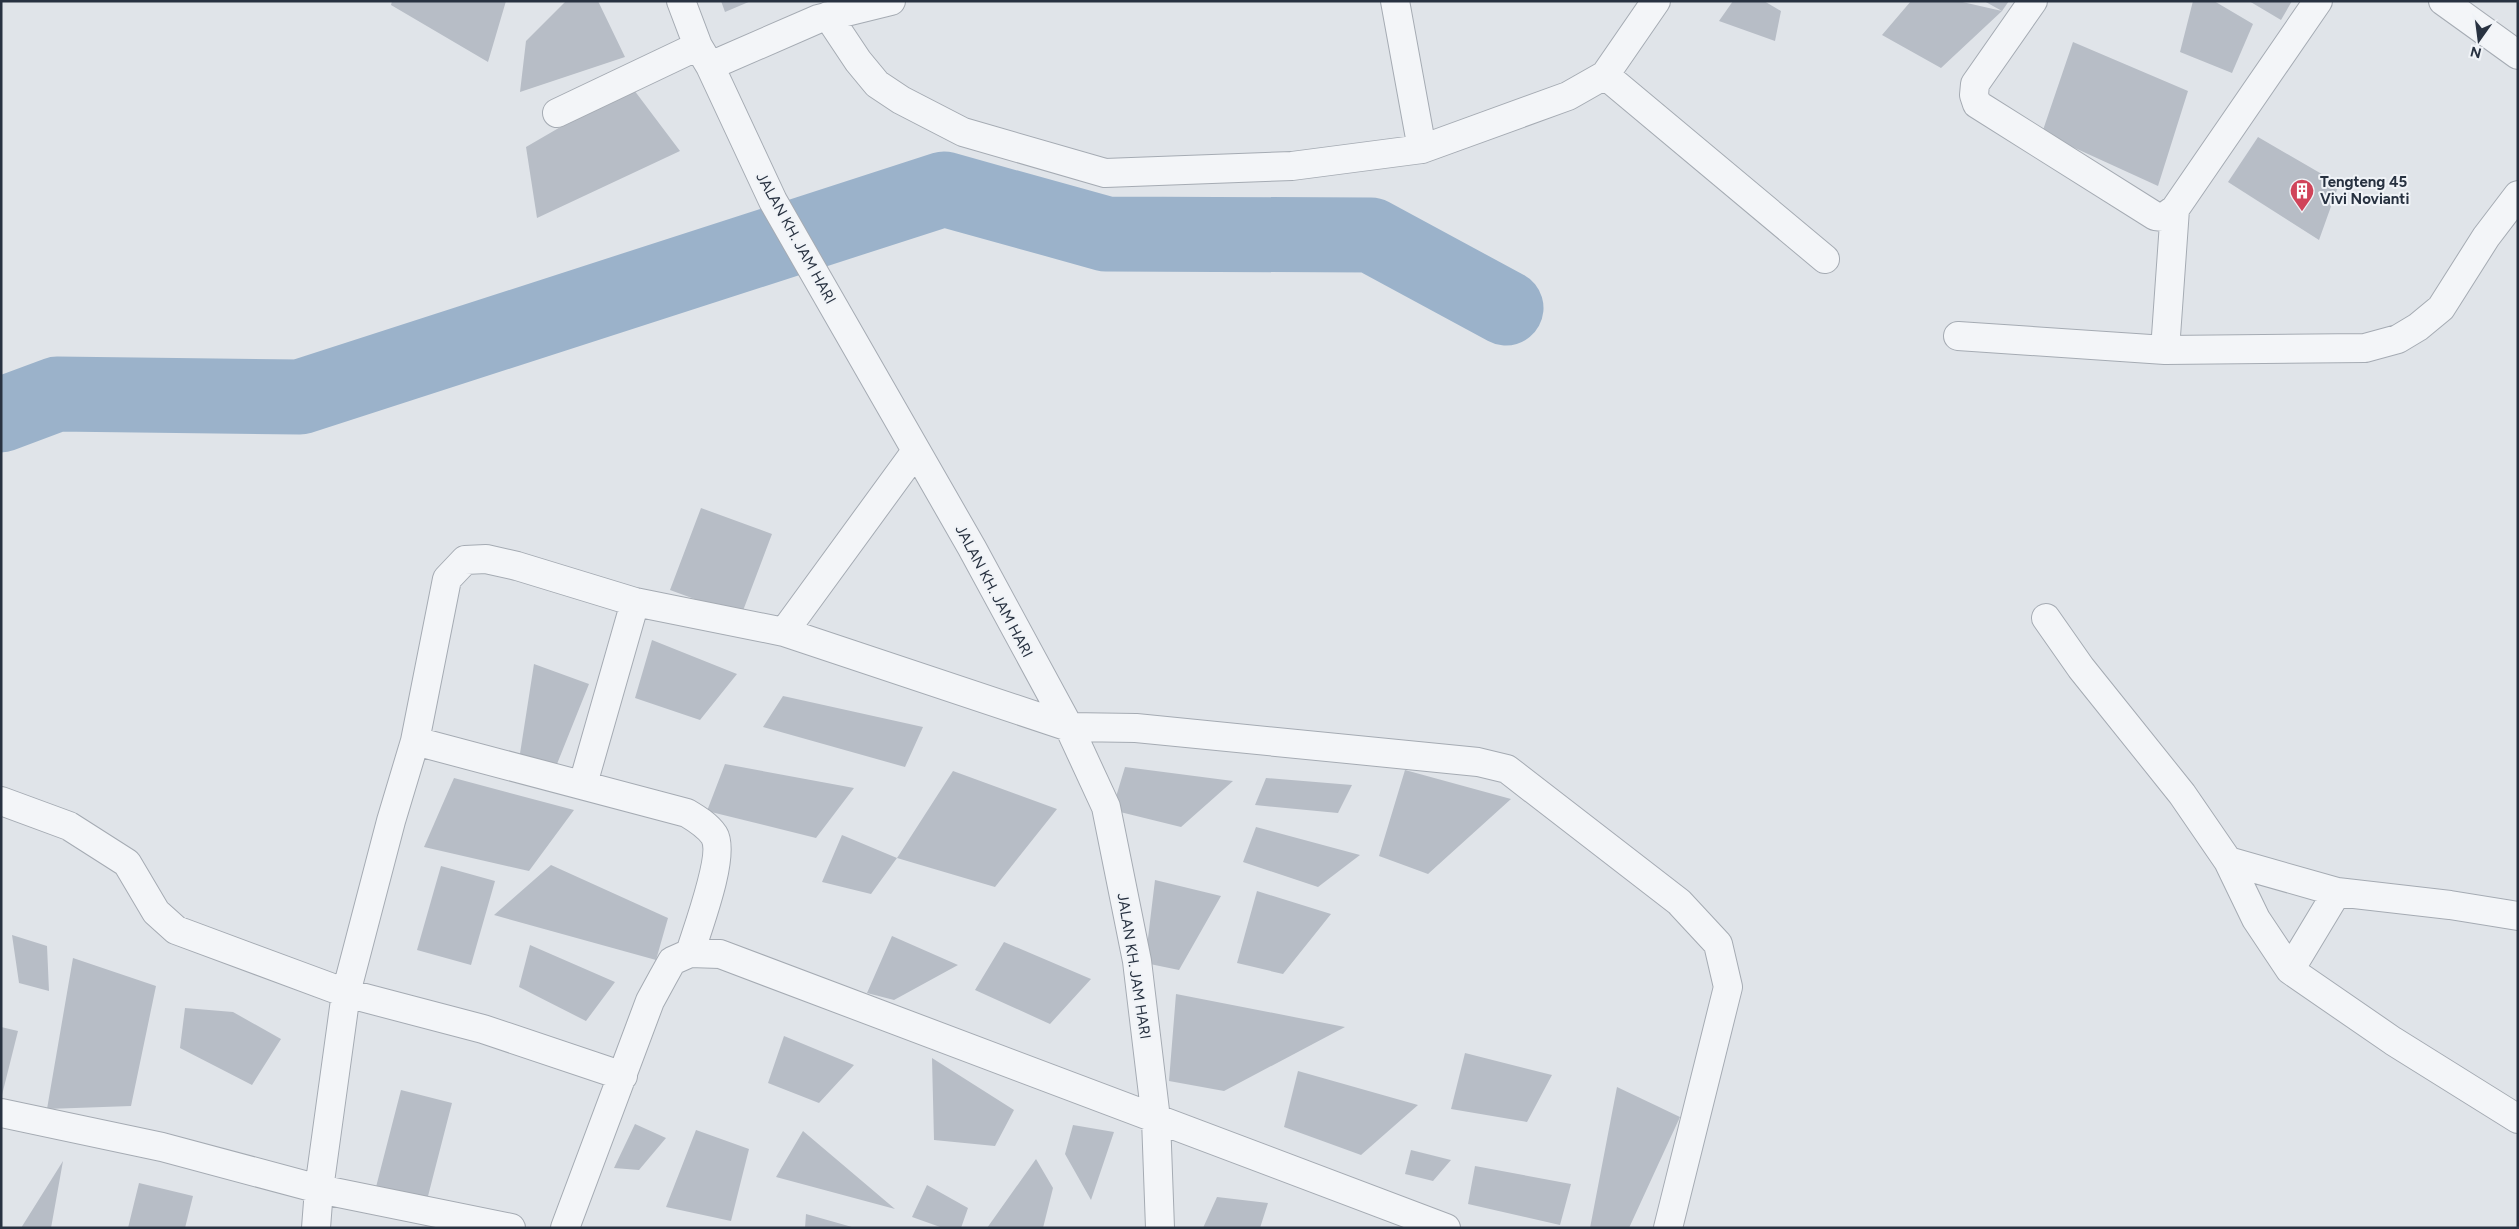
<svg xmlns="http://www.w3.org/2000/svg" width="2519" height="1229" viewBox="0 0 2519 1229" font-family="Figtree,sans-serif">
  <rect width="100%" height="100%" fill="#e0e4e9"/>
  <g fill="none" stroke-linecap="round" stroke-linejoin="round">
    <path stroke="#9bb2ca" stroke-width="75" d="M1,415L57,394L300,397L944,189L1106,234L1371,235L1506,308"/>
  </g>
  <path fill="#b7bdc6" d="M392,1H506L488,62L391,5Z
    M566,1H598L625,57L520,92L526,41Z
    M721,1H751L725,12Z
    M1733,1H1764L1781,11L1775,41L1719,21Z
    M1911,1H1958L2002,11L1941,68L1882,35Z
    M1984,1H2009L2002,11Z
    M2193,1H2214L2253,24L2232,73L2180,52Z
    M2249,1H2292L2281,20Z
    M2073,42L2188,91L2158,186L2042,133Z
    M631,86L680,151L537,218L526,147Z
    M2258,137L2339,184L2319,240L2228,182Z
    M701,508L772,534L741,616L670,590Z
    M652,640L737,674L700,720L635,698Z
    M534,664L589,684L555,769L519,760Z
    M783,696L923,727L905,767L763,727Z
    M725,764L854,788L816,838L707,811Z
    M1125,767L1233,781L1181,827L1112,810Z
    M1405,770L1511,799L1428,874L1379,856Z
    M953,771L1057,809L995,887L897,858Z
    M454,778L574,810L529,871L424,847Z
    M1266,778L1352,785L1338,813L1255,805Z
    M1256,827L1360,855L1318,887L1243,862Z
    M842,835L897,858L871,894L822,882Z
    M551,865L668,918L656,960L494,915Z
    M441,866L495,881L471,965L417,950Z
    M1155,880L1221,896L1179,970L1145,963Z
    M1257,891L1331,914L1283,974L1237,963Z
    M12,935L47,946L49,991L19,983Z
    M892,936L958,965L894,1000L867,993Z
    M1004,942L1091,979L1050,1024L975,990Z
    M530,945L615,982L586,1021L519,987Z
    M73,958L156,986L131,1106L47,1109Z
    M1176,994L1345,1027L1224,1091L1169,1081Z
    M185,1008L233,1012L281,1039L252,1085L180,1048Z
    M1,1027L18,1031L2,1095H1Z
    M784,1036L854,1065L819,1103L768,1083Z
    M1465,1053L1552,1075L1527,1122L1451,1109Z
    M932,1058L1014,1110L995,1146L934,1140Z
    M1298,1071L1418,1105L1361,1155L1284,1127Z
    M1617,1087L1680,1117L1629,1228H1590Z
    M401,1090L452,1103L427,1200L376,1187Z
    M635,1124L666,1138L639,1170L614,1168Z
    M1073,1125L1114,1132L1091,1200L1065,1154Z
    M696,1130L749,1149L731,1221L666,1207Z
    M803,1131L895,1209L776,1177Z
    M1411,1150L1451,1160L1433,1181L1405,1174Z
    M1036,1159L1053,1188L1043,1228H987Z
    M63,1161L51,1228H21Z
    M1475,1166L1571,1184L1560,1225L1468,1204Z
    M139,1183L193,1196L185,1228H128Z
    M927,1185L968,1208L961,1228H943L912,1217Z
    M1217,1197L1268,1203L1260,1228H1203Z
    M806,1214L852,1227V1228H805Z"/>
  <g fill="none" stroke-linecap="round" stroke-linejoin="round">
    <defs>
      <path id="street" d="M681,1L698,46L710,66L773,201L972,548L1069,727L1106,807L1137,961L1156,1119L1160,1228
        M1395,1L1422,149
        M2033,1L1975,84L1974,95L1977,104L2155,216L2164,217L2175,209L2318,1
        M2443,1L2518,55
        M828,16L858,61L877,84L901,100L963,132L1105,173L1292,166L1422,149L1568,96L1605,75L1656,1
        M710,66L818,19L891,1
        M1605,75L1825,259
        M557,113L698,46
        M1958,336L2165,350L2365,348L2398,339L2418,327L2441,308L2486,237L2518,195
        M2165,350L2175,209
        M2046,618L2081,668L2182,794L2228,861L2256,919L2290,970L2393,1041L2518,1119
        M784,632L916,451
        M415,741L687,813C697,819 707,825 714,835C726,854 697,930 690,953
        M583,784L635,602
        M1,801L69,826L127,863L156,912L176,930L346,993L483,1029L623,1076
        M2228,861L2337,892L2450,905L2518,916
        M2290,970L2337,892
        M1,1113L162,1147L319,1189L511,1228
        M316,1228L319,1189L346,993L391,821L415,741L447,579L465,560L486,559L517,566L635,602L784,632L1069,727L1136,728L1478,762L1507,769L1679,902L1718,944L1728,987L1668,1228
        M565,1228L650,1001L662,979L672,961L690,953L720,954L1446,1228"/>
    </defs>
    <use href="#street" stroke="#a5abb3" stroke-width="30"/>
    <use href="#street" stroke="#f3f5f8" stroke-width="28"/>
  </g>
  <defs>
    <symbol id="building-pin" viewBox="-11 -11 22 30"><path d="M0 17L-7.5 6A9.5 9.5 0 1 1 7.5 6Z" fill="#d0445a" stroke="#f0f3f7"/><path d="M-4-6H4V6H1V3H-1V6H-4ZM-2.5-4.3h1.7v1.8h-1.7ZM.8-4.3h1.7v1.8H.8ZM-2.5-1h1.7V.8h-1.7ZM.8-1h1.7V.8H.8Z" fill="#fff"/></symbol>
  </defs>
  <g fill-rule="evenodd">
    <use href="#building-pin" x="2288" y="177" width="28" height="38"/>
  </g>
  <g text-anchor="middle" stroke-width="4" stroke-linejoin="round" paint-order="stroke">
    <g font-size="15" font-weight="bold" fill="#283241" stroke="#f0f3f7" text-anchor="start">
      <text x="2320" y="187">Tengteng 45<tspan x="2320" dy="17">Vivi Novianti</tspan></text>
    </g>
    <g font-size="15" fill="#283241" stroke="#f0f3f7">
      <text transform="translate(796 238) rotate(61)" y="5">JALAN KH. JAM HARI</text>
      <text transform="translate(994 591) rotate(62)" y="5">JALAN KH. JAM HARI</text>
      <text transform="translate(1134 966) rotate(81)" y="5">JALAN KH. JAM HARI</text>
    </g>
  </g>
  <rect width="2519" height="1229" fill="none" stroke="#283241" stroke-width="5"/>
  <g transform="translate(2479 40) rotate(194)" stroke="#f0f3f7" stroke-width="4" paint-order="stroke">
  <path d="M0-4L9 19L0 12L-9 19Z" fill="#283241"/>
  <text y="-8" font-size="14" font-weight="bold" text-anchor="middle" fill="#283241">N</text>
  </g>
</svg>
